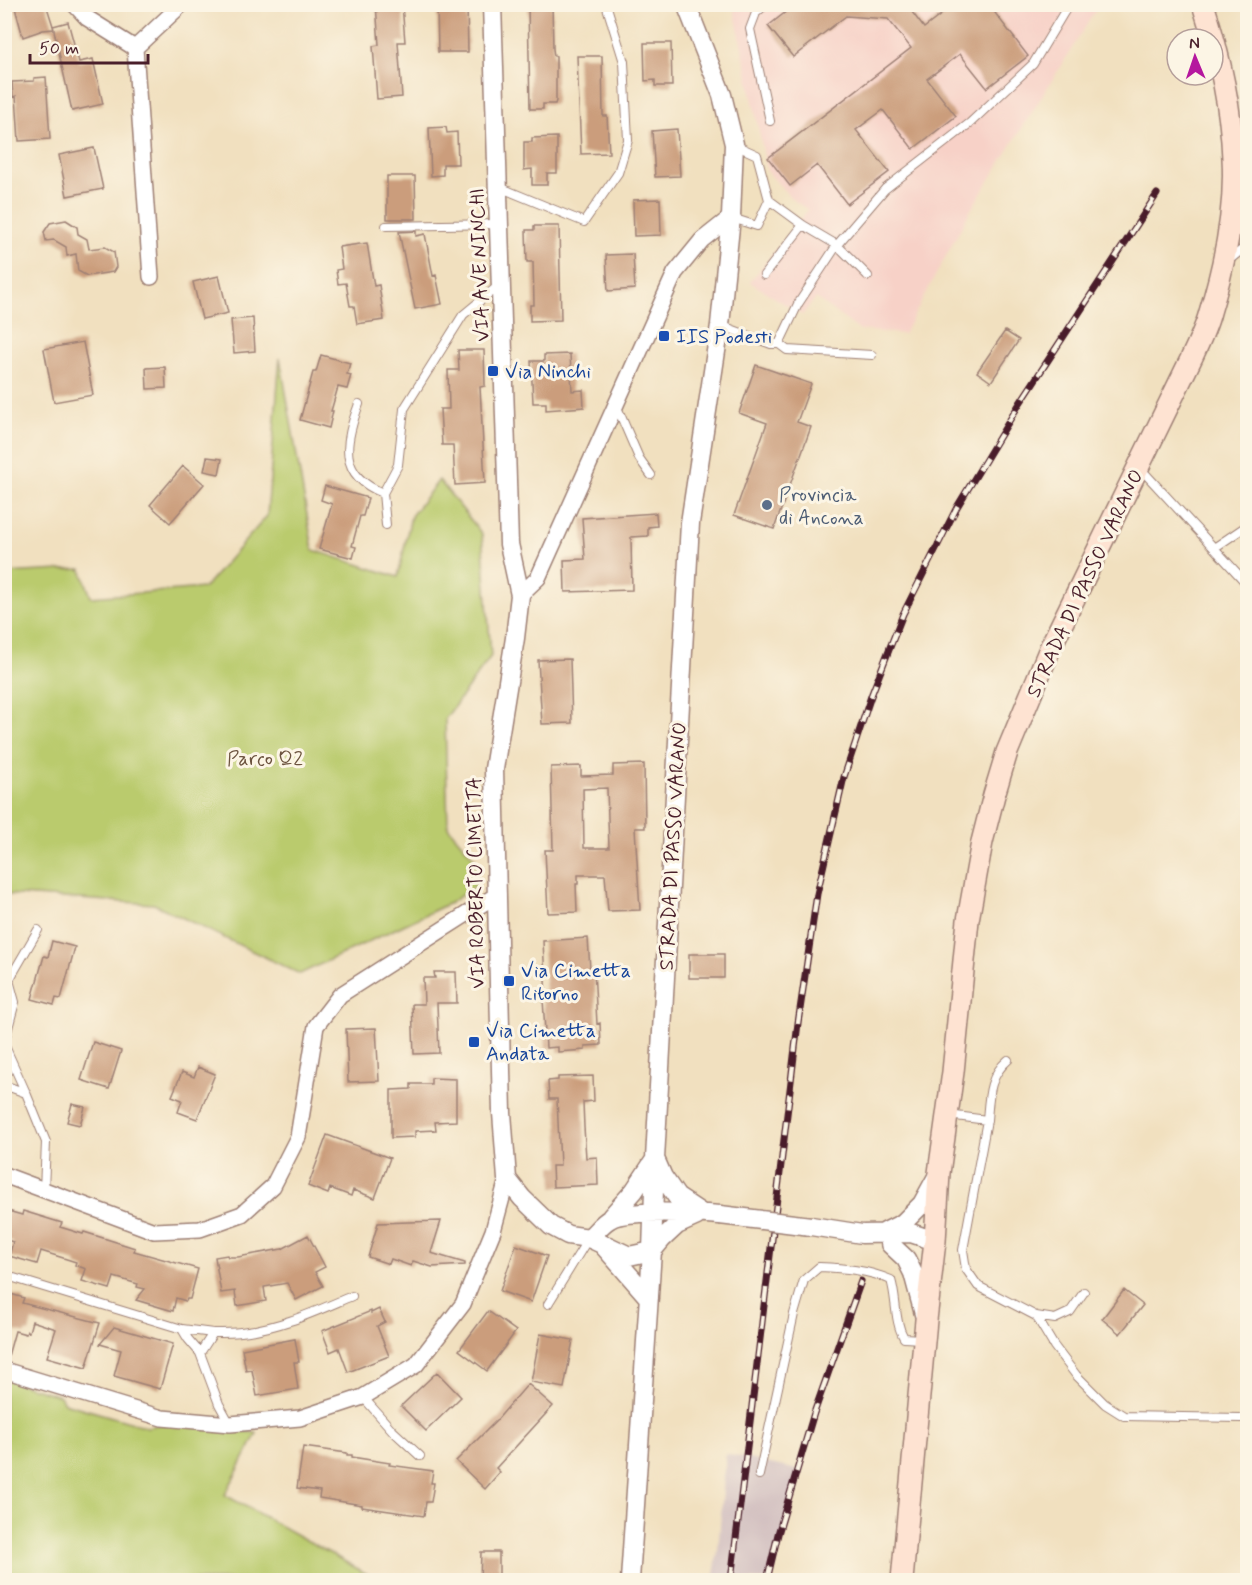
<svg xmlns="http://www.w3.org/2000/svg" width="1252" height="1585" viewBox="0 0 1252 1585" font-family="Mynerve,sans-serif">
  <rect width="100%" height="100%" fill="#fcf5e5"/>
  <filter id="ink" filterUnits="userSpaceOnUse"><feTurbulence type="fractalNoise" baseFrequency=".0167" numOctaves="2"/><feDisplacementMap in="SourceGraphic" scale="12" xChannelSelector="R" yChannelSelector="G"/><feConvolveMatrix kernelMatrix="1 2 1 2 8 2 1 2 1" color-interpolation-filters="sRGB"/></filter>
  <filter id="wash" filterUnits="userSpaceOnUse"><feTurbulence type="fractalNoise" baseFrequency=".008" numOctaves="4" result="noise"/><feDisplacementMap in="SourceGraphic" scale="24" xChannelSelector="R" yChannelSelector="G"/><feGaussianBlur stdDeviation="1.35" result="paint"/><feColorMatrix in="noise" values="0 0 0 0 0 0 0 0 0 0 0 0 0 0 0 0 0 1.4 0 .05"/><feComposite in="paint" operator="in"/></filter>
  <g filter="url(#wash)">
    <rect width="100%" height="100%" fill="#f1e0bf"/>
    <path fill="#f7d1c7" d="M746,4L1099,5L969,213L904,334L859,330L816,298L802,315L750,282L808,210L792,199L767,171L734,8Z"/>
    <path fill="#d2bfc0" d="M726,1454L802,1471L772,1580H713L718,1551Z"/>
    <path fill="#bacb6d" stroke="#82754c" stroke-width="1.5" d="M280,358L313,550L398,577L411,516L439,480L482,534L491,656L445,719L448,827L475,859L478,884L450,903L300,974L154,904L4,894L5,573L81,569L91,597L204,588L267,516Z
      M4,1379L60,1396L64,1403L147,1427L171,1422L257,1433L225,1495L378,1580H5Z"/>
    <g id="blocks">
      <path fill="#cb9d7c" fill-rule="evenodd" d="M14,4H46L54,29L43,30L23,37Z
        M376,4H402L405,42H398L402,97L377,99L373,46L379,45Z
        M437,4H467L468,52H438Z
        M528,4H552L553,49L554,56H556V101L555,104H543V109H530Z
        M796,4H906L924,28L955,4H1007L995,13L1028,56L987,88L960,54L927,79L956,116L913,149L883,110L856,130L889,172L847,204L817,165L790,186L768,158L911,48L888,19L846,16L793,57L768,26Z
        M68,22L79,62L93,59L103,104L72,111L53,26Z
        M644,43H671L672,86H655V80L645,81Z
        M577,56H602L603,116H607L609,153L581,154Z
        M46,77L50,139L19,141L16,96L13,97L12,82L34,81V78Z
        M446,127L447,133L457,132L458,164H443V175L431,176L429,128Z
        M677,129L680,176L655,177L652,131Z
        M557,137V173H547V185H532V169L524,170V142H532V138Z
        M94,148L103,189L67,196L59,155Z
        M387,176H415L416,219H387Z
        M660,199L661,235L634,236L633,200Z
        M66,220L77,227L78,234L87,239L89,249L105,247L114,252L116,267L113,272L87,276L78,271L76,254L67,256L66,247L54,240L46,241L44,232L50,223Z
        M534,226H559L561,320L530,321V305H534L533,262H527L526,230H534Z
        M416,231V236L425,234L433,276L436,275L442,304L415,309L399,232Z
        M367,243L374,286L379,285L384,320L357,324L354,306H350L346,283L338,284L336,270L342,269L339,247Z
        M633,254L635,289L608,291L606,255Z
        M219,276L228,313L202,319L193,282Z
        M253,318L255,351L234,353L231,320Z
        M1005,331L1019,340L991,382L977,372Z
        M83,342L93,395L54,402L44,349Z
        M458,350H484L485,386L480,387L485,483L455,485L453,445H442L440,409H449L448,370H459Z
        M570,354L572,391L583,390L584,407L546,410V403H533L531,361H544V355Z
        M321,355L350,363L347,374L351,375L347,389L338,387L331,411H333L329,428L300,420L313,372H316Z
        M756,365L811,384L797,422L811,427L774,529L734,515L767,423L739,413Z
        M165,367L166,388L147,389L146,368Z
        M207,457L222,459L219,474L204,471Z
        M183,466L204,484L170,523L150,505Z
        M325,486L368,498L363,516H360L352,546L356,547L353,558L319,549L332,504L321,500Z
        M656,513L657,526L648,527V536L631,537L632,590L565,592L564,560L585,559L582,518Z
        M570,659L572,723L542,724L538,660Z
        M644,764L645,828H635L640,910L608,911L605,875H578V884H576L577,912L548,913L545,850H553L551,767L581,766V776L613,775V765ZM607,788L609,848H584L583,789Z
        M588,938L590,970L594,969L597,1024L600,1023L601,1045L585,1046V1050L558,1052V1047L546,1048L543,999H546L543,941Z
        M52,941L75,947L61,999L56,998L54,1005L32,999L44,956L48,957Z
        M689,954H724V978H689Z
        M434,972H456L457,1003H437L439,1053L414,1054L412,1004H424L423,978H435Z
        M376,1028L379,1081L348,1082L346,1029Z
        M93,1042L121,1051L109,1089L81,1080Z
        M198,1067L215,1074L197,1119L178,1112L182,1100L172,1096L182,1072L194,1077Z
        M593,1076L594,1101L583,1102L584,1127L586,1158L597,1157L598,1185L553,1187L552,1166H560L557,1099H549L548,1081L558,1080V1077Z
        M431,1078L456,1079V1121L435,1122L436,1130L415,1131V1137L391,1138V1090L411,1089V1084H431Z
        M72,1104L85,1107L80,1125L67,1122Z
        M327,1135L390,1158L375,1198L353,1190L351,1196L330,1188L328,1194L308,1186Z
        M8,1211L22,1215L23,1211L62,1223L60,1227L83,1234L84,1232L135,1248L134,1251L198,1269L190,1299H187L186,1301L176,1298L173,1311L136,1300L145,1289L137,1287L138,1284L114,1277L110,1289L82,1281L86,1269L75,1265L76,1262L41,1251L37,1264L9,1256L13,1242L4,1239V1222Z
        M441,1221L431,1253L465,1263V1265L432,1267L413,1261L411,1266L391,1259L389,1264L368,1257L378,1223Z
        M308,1235L325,1267L315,1272L323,1286L296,1300L287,1283L264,1287L266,1301L237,1306L235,1291L221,1293L215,1257L227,1255L228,1257H238L282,1249Z
        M516,1245L547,1256L531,1302L500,1291Z
        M1124,1290L1143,1305L1120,1334L1102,1319Z
        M4,1292L24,1298L22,1303L100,1323L86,1368L47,1357L56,1329L32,1321L29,1332L27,1331L26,1334L15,1331L8,1356H4Z
        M379,1309L385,1322L377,1326L389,1356L348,1372L339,1348L330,1352L322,1331L371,1311V1313Z
        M488,1311L516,1331L487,1371L459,1350Z
        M114,1327L173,1344L160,1389L114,1376L121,1350L100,1344Z
        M540,1334L573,1340L564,1388L531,1382Z
        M295,1339L299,1362H294L298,1389L257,1396L252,1370L246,1371L242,1349Z
        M437,1372L461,1397L426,1431L401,1406Z
        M528,1384L553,1406L496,1468L500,1472L485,1489L456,1461L496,1421Z
        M303,1447L347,1453V1455H352V1457L390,1463L389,1465L433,1471L431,1483H434L431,1502H426L424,1516L362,1507V1505L319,1498L320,1491L297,1488Z
        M481,1552H499V1581H480Z"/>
    </g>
  </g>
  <g filter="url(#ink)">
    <use href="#blocks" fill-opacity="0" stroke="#9e8075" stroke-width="1.5"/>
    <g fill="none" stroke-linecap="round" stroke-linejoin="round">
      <defs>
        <path id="service" d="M766,4L756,13L750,29L770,121
          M499,187L584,222L618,173L628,140L624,62L606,4
          M769,200L803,225L837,245L868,276
          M732,218L757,226L769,200L757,155L735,145
          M386,226L499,224
          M1228,261L1244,248L1248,241
          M764,275L803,225
          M720,325L771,344H779L787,350L872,355
          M779,344L798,304L837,245L885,189L970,123L1033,64L1069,4
          M359,404C345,442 337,475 383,493
          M617,407L639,458L651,475
          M1140,468L1214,548L1248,525
          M386,525L383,493L398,465L404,409L463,315L498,286
          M1214,548L1248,585
          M4,1043L15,1002L9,980L38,930
          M4,1044L26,1093L46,1142L44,1190
          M4,1085L26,1093
          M948,1115L987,1120L963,1250L966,1269L978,1286L1036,1316L1055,1319L1070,1312L1084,1292
          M987,1120C989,1096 989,1076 1008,1060
          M4,1275L182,1329L188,1339L200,1353
          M548,1304L588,1239
          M1036,1316L1054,1346L1076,1375L1105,1404L1124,1416L1241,1418
          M182,1329L213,1333
          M363,1397L393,1431L420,1456
          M230,1424L219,1404L200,1353L213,1333C222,1333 232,1333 241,1332C281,1328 316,1311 352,1296
          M759,1475L794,1314L804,1280L819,1267C844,1268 868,1270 891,1280C897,1299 894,1321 904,1338L921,1339"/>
        <path id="minor" d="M74,4L87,18L135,48L182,4
          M135,48L151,277
          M520,595L538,578L675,273L702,240L731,217
          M4,1175L154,1231L200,1229L242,1214L273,1186L298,1137L316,1026L340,995L498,894
          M4,1370L162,1418L230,1424L300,1418L363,1397L416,1365L463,1304L493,1231L507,1179"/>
        <path id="tertiary" d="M492,4L509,544L520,595L515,638L494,769L502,1113L507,1179L522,1198L551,1226L568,1235L589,1238L602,1244L649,1298
          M656,1161L663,1177L677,1197L701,1213
          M611,1217L634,1191L654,1161
          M811,1226L862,1234L911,1233L935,1241
          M885,1232L903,1223L922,1204L939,1173
          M589,1238C596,1232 602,1223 610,1219C625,1209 700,1213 720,1215
          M890,1244L906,1259L913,1273L924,1314
          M608,1246L629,1256L652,1251L662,1239L677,1225L697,1216
          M630,1580L652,1251L655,1159L690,523L720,325L731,217L734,144L722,95L686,4"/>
        <path id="secondary" d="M902,1580L926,1320L935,1241L939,1173L953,1072L968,920L982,842L994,795L1007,752L1051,646L1191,359C1198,344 1206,328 1210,312C1225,263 1236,209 1233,158C1231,105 1219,54 1203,4"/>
      </defs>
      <use href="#service" stroke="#9e8075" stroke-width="10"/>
      <use href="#minor" stroke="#9e8075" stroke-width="18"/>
      <use href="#tertiary" stroke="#9e8075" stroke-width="21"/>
      <use href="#secondary" stroke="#9e8075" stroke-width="24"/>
      <use href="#service" stroke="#fff" stroke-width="8"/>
      <use href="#minor" stroke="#fff" stroke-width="15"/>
      <use href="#tertiary" stroke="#fff" stroke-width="18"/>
      <use href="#secondary" stroke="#fee3d2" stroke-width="21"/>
      <defs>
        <path id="rail" d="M731,1580L798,1023L817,894L844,777L871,696L903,614L957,507L1020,403L1157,194
          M767,1580L778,1534L814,1413L861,1281"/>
      </defs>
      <use href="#rail" stroke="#4a1f2b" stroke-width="7"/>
      <use href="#rail" stroke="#fcf5e5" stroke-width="4.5" stroke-dasharray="14" stroke-linecap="butt"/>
      <defs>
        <path id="tertiary-bridge" d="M720,1215L811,1226"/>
      </defs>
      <use href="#tertiary-bridge" stroke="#9e8075" stroke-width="21" stroke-linecap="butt"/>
      <use href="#tertiary-bridge" stroke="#fff" stroke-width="18"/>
    </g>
  </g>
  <g fill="#1a4fb4" stroke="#fcf5e5" stroke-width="2">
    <rect x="658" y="330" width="12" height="12" rx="3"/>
    <rect x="487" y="365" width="12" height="12" rx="3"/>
    <rect x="503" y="975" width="12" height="12" rx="3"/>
    <rect x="468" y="1036" width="12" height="12" rx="3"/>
  </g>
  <circle fill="#5c6f8a" stroke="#fcf5e5" stroke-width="2" cx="767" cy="505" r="6"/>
  <g text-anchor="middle" stroke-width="6" stroke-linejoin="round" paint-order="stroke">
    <g font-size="20" fill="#4a1f2b" stroke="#fcf5e5">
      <text transform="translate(479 265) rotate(-92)" y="7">VIA AVE NINCHI</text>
      <text transform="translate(1084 583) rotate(-65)" y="7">STRADA DI PASSO VARANO</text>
      <text transform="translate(672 846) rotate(-87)" y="7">STRADA DI PASSO VARANO</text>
      <text transform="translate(475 883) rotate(-91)" y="7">VIA ROBERTO CIMETTA</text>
    </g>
    <g font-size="20" fill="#164399" stroke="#fcf5e5" text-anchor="start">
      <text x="676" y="343">IIS Podesti</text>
      <text x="505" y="378">Via Ninchi</text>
      <text x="521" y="977">Via Cimetta<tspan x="521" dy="23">Ritorno</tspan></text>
      <text x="486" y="1037">Via Cimetta<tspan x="486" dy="23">Andata</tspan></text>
    </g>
    <g font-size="20" fill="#4e5e75" stroke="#fcf5e5" text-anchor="start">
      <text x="779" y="501">Provincia<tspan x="779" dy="23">di Ancona</tspan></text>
    </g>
    <g font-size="20" fill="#6c533f" stroke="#fcf5e5">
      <text x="265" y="765">Parco Q2</text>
    </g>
  </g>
  <rect width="1252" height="1585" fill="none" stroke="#fcf5e5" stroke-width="24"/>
  <g transform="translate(1195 57) rotate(358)"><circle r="28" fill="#fcf5e5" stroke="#b59f9b" stroke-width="1.5"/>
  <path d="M0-4.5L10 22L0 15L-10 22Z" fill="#b5179e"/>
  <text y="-9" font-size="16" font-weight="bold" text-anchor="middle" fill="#4a1f2b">N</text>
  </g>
  <path d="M30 54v9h118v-9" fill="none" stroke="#4a1f2b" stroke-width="3"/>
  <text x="39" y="54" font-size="18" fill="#4a1f2b" stroke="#fcf5e5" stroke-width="4.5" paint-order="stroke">50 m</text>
</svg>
